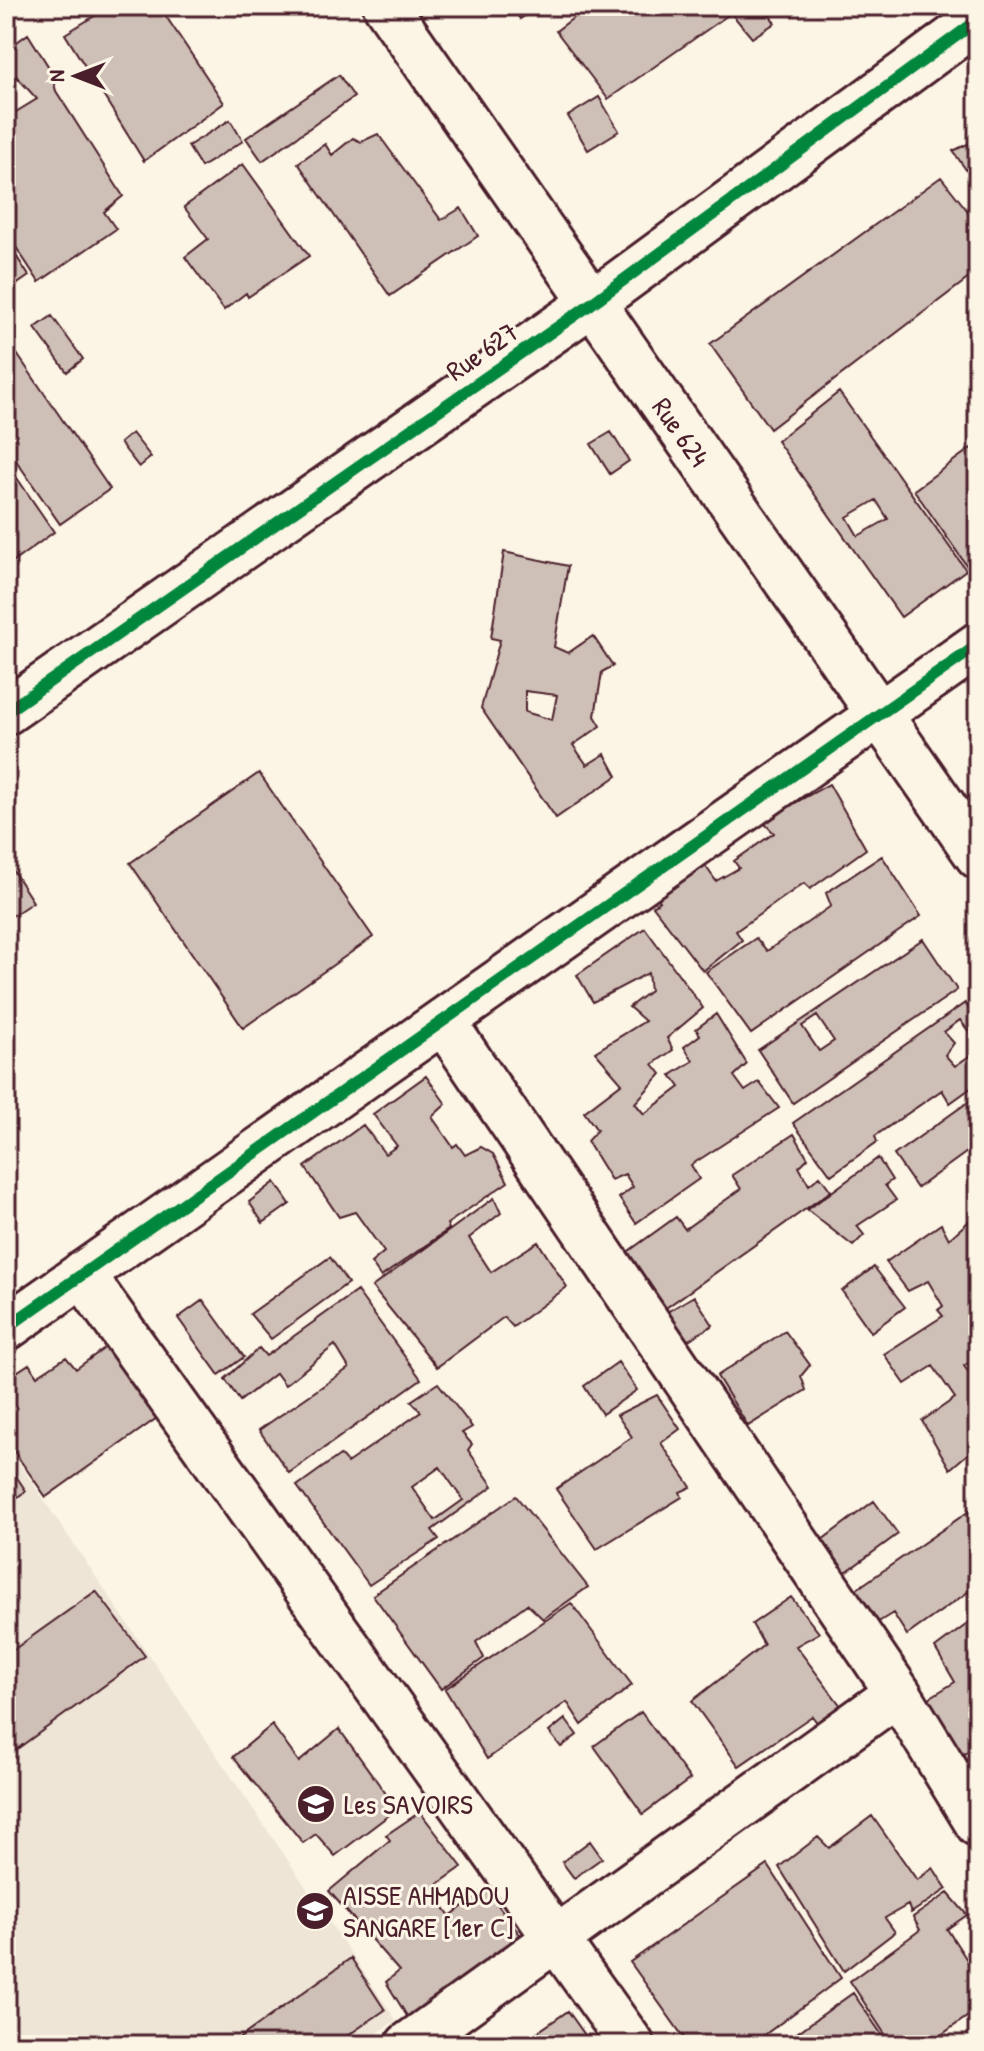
<svg xmlns="http://www.w3.org/2000/svg" width="984" height="2051" viewBox="0 0 984 2051" font-family="'Patrick Hand',sans-serif">
  <rect width="100%" height="100%" fill="#fcf5e5"/>
  <filter id="ink" filterUnits="userSpaceOnUse"><feTurbulence type="fractalNoise" baseFrequency=".0125" numOctaves="2"/><feDisplacementMap in="SourceGraphic" scale="16" xChannelSelector="R" yChannelSelector="G"/><feConvolveMatrix kernelMatrix="1 2 1 2 8 2 1 2 1" color-interpolation-filters="sRGB"/></filter>
  <g filter="url(#ink)">
    <path fill="#eee5d7" d="M6,1444L396,2020L361,2045H6Z"/>
    <path fill="#cfc0b7" stroke="#4a1f2b" stroke-width="2" fill-rule="evenodd" d="M111,6H159L224,103L144,161L65,34Z
      M512,6H539L520,19Z
      M589,6H763L775,23L752,38L731,13L608,99L556,31Z
      M28,34L50,69L56,91L123,196L104,212L116,229L39,282L6,232V118L37,99L6,65V50Z
      M339,75L354,97L262,161L246,138Z
      M599,97L619,131L588,150L568,116Z
      M230,120L243,141L201,167L188,146Z
      M378,134L441,220L461,208L478,236L390,296L298,163L325,144L332,155L353,138L361,142Z
      M978,139V187L953,151Z
      M243,164L309,256L248,297L246,293L224,310L185,257L208,239L184,207Z
      M941,177L978,224V271L770,429L710,344Z
      M6,240L29,276L6,292Z
      M52,316L83,359L67,372L35,328Z
      M6,338L110,489L60,524L6,446Z
      M839,392L966,570L901,617L777,441ZM876,500L888,519L858,536L847,517Z
      M611,432L629,461L610,474L591,444Z
      M132,433L151,457L139,467L120,443Z
      M978,443V558L967,566L914,490Z
      M17,478L54,532L6,567V485Z
      M504,552L568,566L554,647L568,653L593,636L613,666L602,672L595,716L601,726L573,745L587,765L605,754L617,776L556,818L481,708L500,640L491,638ZM525,691L557,695L552,720L525,712Z
      M259,773L373,937L243,1028L130,863Z
      M829,784L866,849L810,889L804,883L736,931L742,940L703,971L653,906L660,901L656,896L704,864L716,881L739,868L734,861L774,833L762,821Z
      M882,856L921,916L751,1034L706,972L756,938L767,951L831,906L826,893Z
      M6,860L33,902L6,920Z
      M645,928L703,1008L667,1038L673,1050L653,1064L661,1074L635,1103L644,1114L680,1087L671,1075L693,1061L684,1047L700,1035L696,1029L716,1014L747,1064L734,1076L745,1091L759,1082L779,1108L691,1165L699,1179L636,1223L619,1198L633,1187L625,1174L611,1180L587,1141L597,1130L584,1112L622,1083L595,1052L645,1021L629,1007L650,991L648,973L593,1002L577,975Z
      M923,939L957,990L793,1103L758,1050ZM817,1016L834,1041L819,1051L802,1026Z
      M965,1003L978,1022V1044L960,1020L944,1032L954,1043L945,1055L955,1066L978,1050V1083L950,1103L942,1090L875,1136L877,1142L831,1175L793,1123Z
      M426,1076L446,1104L432,1117L453,1147L457,1144L465,1155L481,1147L493,1154L508,1182L447,1224L449,1229L381,1277L371,1263L384,1252L355,1212L339,1217L305,1167L363,1125L385,1154L397,1146L373,1114Z
      M978,1095V1144L917,1188L894,1155Z
      M794,1134L808,1158L799,1167L809,1185L820,1176L831,1191L653,1317L615,1261L676,1217L685,1229L741,1189L732,1175Z
      M878,1158L892,1180L885,1185L896,1200L857,1226L864,1235L853,1246L807,1210Z
      M275,1182L290,1204L263,1223L249,1202Z
      M494,1198L501,1213L469,1238L491,1272L538,1242L567,1287L513,1327L504,1317L437,1367L372,1287Z
      M978,1213V1356L964,1366L978,1386V1445L950,1469L922,1421L955,1398L933,1366L905,1384L884,1354L943,1316L938,1310L943,1306L928,1281L908,1291L886,1262L941,1224L949,1239Z
      M330,1257L348,1283L271,1339L250,1314Z
      M874,1267L905,1307L871,1332L842,1291Z
      M357,1291L421,1379L289,1473L259,1430L349,1368L335,1345L285,1385L276,1373L240,1401L225,1379L259,1348L266,1356Z
      M694,1296L713,1325L685,1342L667,1312Z
      M203,1300L244,1357L219,1375L178,1318Z
      M785,1331L810,1365L801,1376L806,1390L748,1426L717,1376Z
      M106,1347L157,1418L46,1497L6,1440V1379L29,1364L37,1376L66,1357L76,1369Z
      M618,1362L637,1390L602,1414L584,1386Z
      M438,1383L472,1427L462,1433L472,1444L468,1450L493,1486L432,1530L439,1539L369,1585L297,1486L340,1455L347,1463L421,1412L411,1401ZM440,1467L463,1500L435,1520L412,1487Z
      M657,1395L680,1429L661,1443L691,1487L680,1492L682,1497L597,1549L556,1489L632,1437L617,1415Z
      M6,1461L26,1491L6,1505Z
      M516,1496L588,1587L543,1619L527,1604L476,1642L484,1658L441,1689L373,1595Z
      M874,1501L898,1534L846,1572L822,1540Z
      M978,1505V1585L907,1635L893,1613L872,1626L851,1593Z
      M96,1591L145,1656L6,1757V1655Z
      M791,1597L819,1633L796,1646L841,1706L819,1725L812,1716L739,1766L692,1701L764,1645L752,1624Z
      M571,1603L632,1685L582,1725L567,1702L487,1759L445,1689Z
      M978,1616V1744L951,1763L913,1708L955,1682L935,1648Z
      M641,1712L690,1779L643,1814L594,1746Z
      M565,1719L577,1735L561,1747L549,1732Z
      M272,1725L299,1762L339,1729L397,1809L335,1856L316,1834L303,1843L233,1757Z
      M420,1812L462,1867L431,1889L450,1916L486,1889L524,1940L415,2029L386,1982L399,1971L329,1891L390,1840L386,1835Z
      M872,1816L917,1880L933,1868L947,1889L911,1913L908,1905L885,1918L895,1932L844,1971L779,1867L818,1837L829,1848Z
      M590,1841L602,1858L574,1878L562,1862Z
      M768,1865L841,1978L751,2045H689L630,1962Z
      M948,1893L967,1915L947,1929L978,1977V2009L927,2045H892L850,1981L920,1930L913,1917Z
      M351,1958L385,2010L334,2045H230Z
      M853,1993L889,2045H780Z
      M568,2011L592,2045H519Z"/>
    <g fill="none" stroke-linecap="round" stroke-linejoin="round">
      <defs>
        <path id="minor" d="M386,6L978,856
          M6,712L591,304L978,20
          M443,1021L898,1693L978,1824
          M82,1274L632,2045
          M6,1328L978,645
          M408,2045L898,1693"/>
      </defs>
      <use href="#minor" stroke="#4a1f2b" stroke-width="50"/>
      <use href="#minor" stroke="#fcf5e5" stroke-width="44"/>
      <defs>
        <path id="cycleway" d="M6,712L591,304L978,20
          M6,1328L978,645"/>
      </defs>
      <use href="#cycleway" stroke="#fcf5e5" stroke-width="17"/>
      <use href="#cycleway" stroke="#00873e" stroke-width="12"/>
    </g>
  </g>
  <defs>
    <symbol id="school-disc" viewBox="-11 -11 22 22"><circle r="9.5" fill="#4a1f2b" stroke="#fcf5e5"/><path d="M0-5L7-2L0 1L-7-2ZM-4 1L0 2.5L4 1V4Q0 6-4 4Z" fill="#fff"/></symbol>
  </defs>
  <g fill-rule="evenodd">
    <use href="#school-disc" x="294" y="1782" width="44" height="44"/>
    <use href="#school-disc" x="293" y="1889" width="44" height="44"/>
  </g>
  <g text-anchor="middle" stroke-width="6" stroke-linejoin="round" paint-order="stroke">
    <g font-size="28" fill="#4a1f2b" stroke="#fcf5e5">
      <text transform="translate(482 351) rotate(-35)" y="10">Rue 627</text>
      <text transform="translate(681 432) rotate(55)" y="10">Rue 624</text>
    </g>
    <g font-size="28" fill="#4a1f2b" stroke="#fcf5e5" text-anchor="start">
      <text x="344" y="1814">Les SAVOIRS</text>
      <text x="343" y="1905">AISSE AHMADOU<tspan x="343" dy="32">SANGARE [1er C]</tspan></text>
    </g>
  </g>
  <rect width="984" height="2051" fill="none" stroke="#fcf5e5" stroke-width="32"/>
  <rect x="16" y="16" width="952" height="2019" fill="none" stroke="#4a1f2b" stroke-width="3" filter="url(#ink)"/>
  <g transform="translate(76 76) rotate(270)" stroke="#fcf5e5" stroke-width="6" paint-order="stroke">
  <path d="M0-6L14 30L0 20L-14 30Z" fill="#4a1f2b"/>
  <text y="-12" font-size="22" font-weight="bold" text-anchor="middle" fill="#4a1f2b">N</text>
  </g>
</svg>
